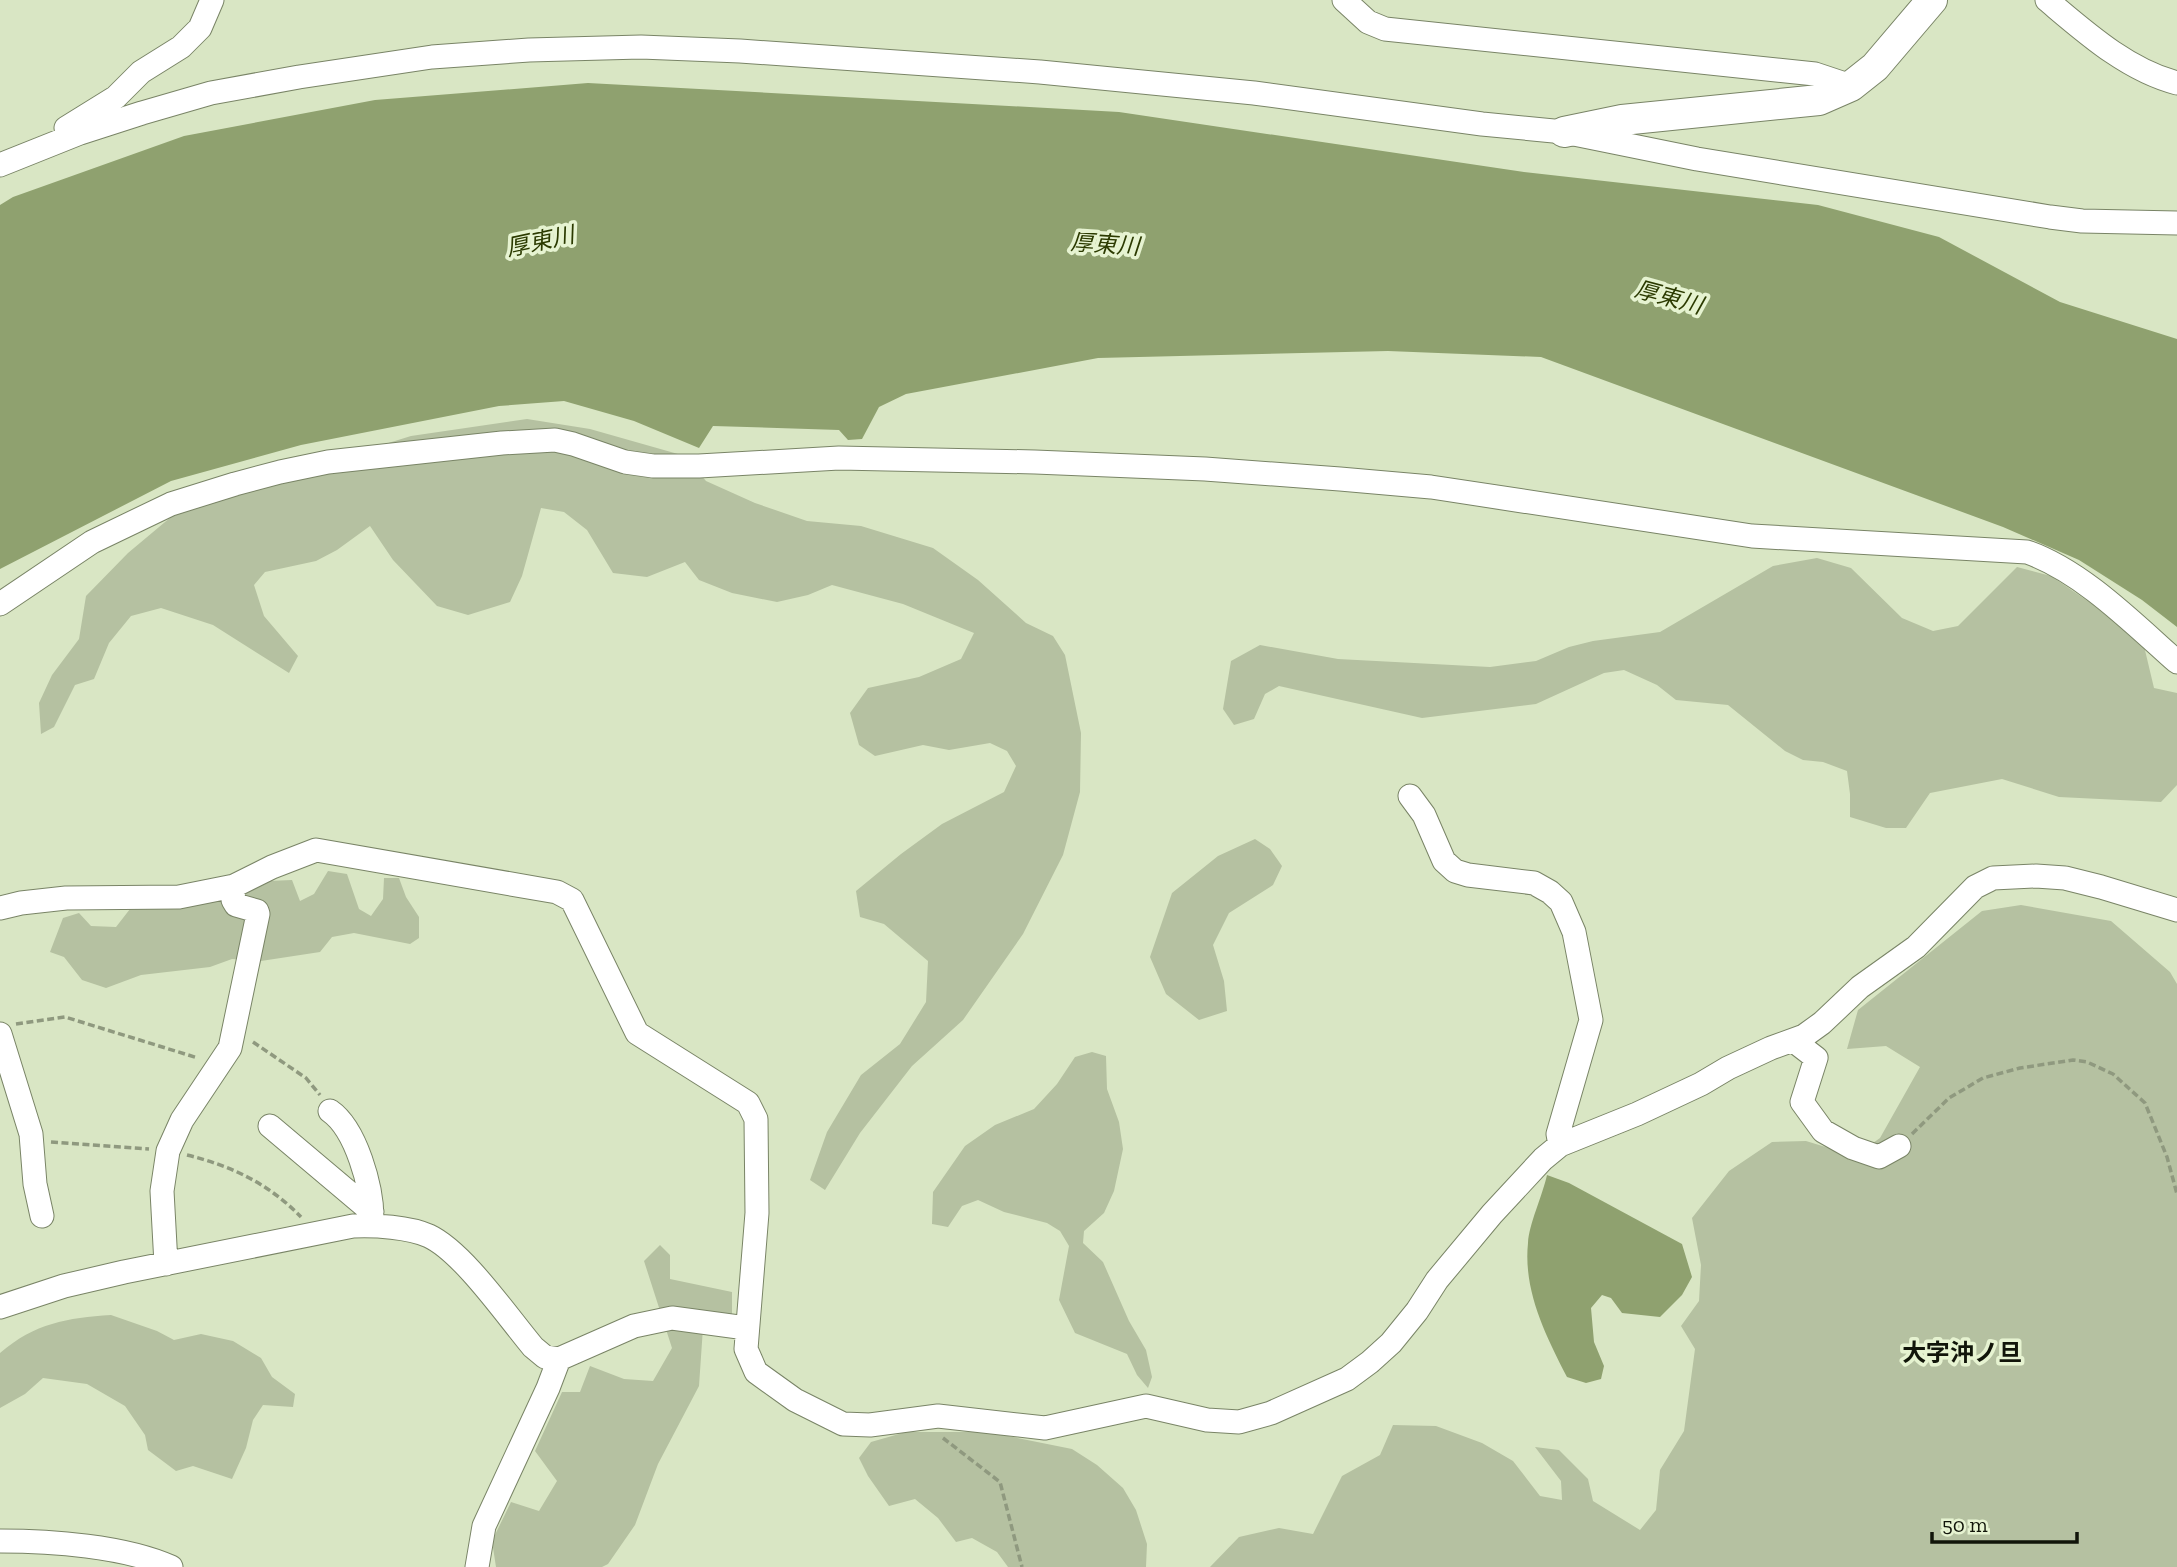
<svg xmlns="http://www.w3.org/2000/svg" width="2177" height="1567" viewBox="0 0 2177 1567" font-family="'Zilla Slab','Noto Sans JP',serif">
  <rect width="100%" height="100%" fill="#d9e6c4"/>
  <path fill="#b5c1a1" d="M527,419L590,429L685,456L706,481L755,503L807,521L861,526L933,548L978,580L1026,623L1053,636L1065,655L1081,733L1080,792L1063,855L1023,934L963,1020L912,1066L860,1133L825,1190L810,1180L827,1132L861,1075L900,1044L926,1002L928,961L884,924L860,917L856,891L901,854L942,824L1004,792L1016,766L1007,751L990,743L949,750L923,745L875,756L859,745L850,713L868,688L919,677L961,659L974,633L903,604L832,585L808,595L777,602L732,593L699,580L685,562L647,577L613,573L587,530L564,512L541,508L522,576L510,602L468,615L437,606L393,560L370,526L337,550L316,561L265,572L254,585L264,616L298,656L289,673L213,625L161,608L131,616L109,643L94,679L75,685L54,727L41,734L39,703L52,675L79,639L86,596L128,553L171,517L269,480L411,436Z
    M1817,558L1851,568L1902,618L1933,631L1958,626L2017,567L2051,576L2092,604L2144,646L2154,688L2177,693V785L2161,802L2059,797L2002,779L1930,793L1906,828H1886L1850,817V794L1847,771L1823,762L1803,760L1785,751L1728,705L1676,700L1657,685L1624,670L1604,673L1536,704L1422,718L1279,686L1265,694L1254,719L1234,725L1223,709L1231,661L1260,645L1338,659L1490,667L1536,661L1569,647L1593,641L1660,632L1773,566Z
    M1255,839L1270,849L1282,866L1273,885L1229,913L1213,945L1224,981L1227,1011L1199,1020L1166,994L1150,957L1172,893L1218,856Z
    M328,871L347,874L359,909L371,916L383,899L384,878H399L406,897L419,917V938L410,944L354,933L332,937L320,952L261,961L232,959L210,967L141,975L106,988L82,980L64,957L50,952L63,918L79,913L91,926L116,927L130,909L213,900L268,881L292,880L300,901L314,894Z
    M2021,905L2111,921L2170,972L2177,984V1567H1210L1239,1537L1279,1528L1313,1534L1342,1476L1380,1455L1393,1425L1436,1426L1482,1443L1513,1461L1540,1496L1562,1500L1561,1481L1535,1447L1559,1450L1588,1479L1593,1501L1640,1530L1656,1510L1660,1470L1684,1431L1695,1349L1681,1326L1699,1301L1701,1265L1692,1218L1729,1171L1772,1142L1806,1141L1855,1156L1880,1138L1920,1067L1886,1046L1847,1049L1858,1010L1982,911Z
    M1092,1052L1106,1056L1107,1089L1119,1122L1123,1149L1114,1191L1104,1213L1084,1231L1083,1243L1103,1262L1129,1321L1146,1350L1152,1377L1148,1388L1137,1375L1127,1354L1075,1333L1059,1300L1069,1246L1060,1231L1047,1223L1004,1212L978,1200L962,1206L948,1227L932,1224L933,1192L965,1146L995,1125L1034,1109L1057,1084L1075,1057Z
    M660,1245L670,1255V1279L732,1292V1314L704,1313L699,1386L658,1464L635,1525L608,1564L602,1567H496L492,1541L511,1502L539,1511L557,1481L535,1451L562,1392H580L590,1366L624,1379L653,1381L672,1348L644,1261Z
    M111,1315L157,1331L174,1340L201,1334L233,1341L261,1358L272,1377L295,1394L293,1407L263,1405L253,1420L246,1448L232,1479L193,1466L176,1471L148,1450L145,1435L125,1406L87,1384L43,1378L25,1394L0,1408V1353C35,1323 67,1318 111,1315Z
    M906,1432H988L1072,1449L1097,1465L1123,1488L1136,1510L1147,1544L1146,1567H1008L997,1552L972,1538L956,1542L938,1518L915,1499L889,1506L868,1476L859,1458L871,1442Z"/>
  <path fill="#8fa16f" d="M588,83L1119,112L1524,172L1818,205L1939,237L2060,302L2177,339V627L2142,600L2079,560L2003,527L1541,357L1388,351L1098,358L906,394L879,407L862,439L848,440L839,430L713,426L699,448L634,421L564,401L499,406L301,445L171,481L0,569V205L13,197L184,136L375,100Z
    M1547,1175L1569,1183L1682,1244L1692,1277L1682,1295L1660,1317L1622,1313L1611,1298L1602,1295L1591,1308L1594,1342L1604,1366L1601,1379L1586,1383L1567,1377C1546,1336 1523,1291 1528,1243C1529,1224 1542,1197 1547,1175Z"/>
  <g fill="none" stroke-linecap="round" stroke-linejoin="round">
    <defs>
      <path id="minor" d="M1344,0L1368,22L1385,29L1815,74L1851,86
        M2047,0C2085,32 2127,70 2177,83
        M66,128L116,97L141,72L181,47L200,28L212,0
        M0,165L80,133L142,113L211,93L299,77L432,57L529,50L641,47L740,51L1040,72L1254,93L1482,124L1564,132L1697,159L2050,217L2082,221L2177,223
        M0,604L92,542L171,504L235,484L280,472L328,462L502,443L555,440L573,444L625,462L653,466H699L839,458L1035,462L1205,469L1340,479L1431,487L1752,536L2027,552C2082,571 2134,624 2177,662
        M1410,796L1424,815L1444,861L1455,871L1468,875L1534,883L1550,892L1561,902L1574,932L1591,1020L1558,1134L1560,1145
        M0,908L21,903L66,898L179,897L234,886L272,867L316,850L557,892L572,900L637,1033L748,1103L756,1119L757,1213L746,1349L756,1372L795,1400L843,1424L870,1425L938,1416L1045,1428L1146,1406L1207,1420L1239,1422L1271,1413L1347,1379L1370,1362L1391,1343L1417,1311L1437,1280L1492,1214L1543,1159L1560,1145L1637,1114L1701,1084L1728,1068L1771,1048L1804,1036L1822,1023L1860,987L1916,947L1975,887L1993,878L2036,876L2065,878L2101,887L2177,910
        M0,1034L31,1134L35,1184L42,1216
        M1794,1041L1816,1058L1802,1102L1823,1131L1853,1148L1879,1157L1899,1146
        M330,1111C356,1129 372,1187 372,1218
        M270,1126L372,1212
        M166,1264L162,1191L168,1151L182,1120L230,1048L258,914L257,911L236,905L233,900L234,886
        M0,1307L64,1286L124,1272L353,1226C375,1225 409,1227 429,1236C463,1252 507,1316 533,1347L545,1357L559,1359L634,1326L672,1318L746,1328
        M0,1541C51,1541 124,1546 171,1567
        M477,1567L484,1526L548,1388L559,1359"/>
      <path id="tertiary" d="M1564,132L1622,120L1819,100L1851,86L1875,67L1932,0"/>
    </defs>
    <use href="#minor" stroke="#798466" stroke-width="25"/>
    <use href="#tertiary" stroke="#798466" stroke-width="32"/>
    <path stroke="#8f997f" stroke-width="3.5" stroke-dasharray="7 3.5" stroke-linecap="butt" d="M16,1024L65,1017L198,1058
      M253,1042L306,1078L320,1095
      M1912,1134L1949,1098L1983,1078L2020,1068L2073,1060L2087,1062L2113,1074L2145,1103L2167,1157L2177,1194
      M51,1142L149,1149
      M187,1155C232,1166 269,1184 301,1217
      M943,1438L1000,1482L1022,1567"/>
    <use href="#minor" stroke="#fff" stroke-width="23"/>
    <use href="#tertiary" stroke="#fff" stroke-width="30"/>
  </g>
  <g text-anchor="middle" stroke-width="7" stroke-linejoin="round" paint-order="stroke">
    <g font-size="23" font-style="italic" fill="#2b3a00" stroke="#e6f3d1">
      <text transform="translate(540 241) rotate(-12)" y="8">厚東川</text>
      <text transform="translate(1105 244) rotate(4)" y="8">厚東川</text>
      <text transform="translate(1669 297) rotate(15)" y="8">厚東川</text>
    </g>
    <g font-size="24" font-weight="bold" fill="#11150a" stroke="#e6f3d1">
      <text x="1962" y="1361">大字沖ノ旦</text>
    </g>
  </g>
  <path d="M1932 1532v10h145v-10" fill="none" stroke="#11150a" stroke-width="3.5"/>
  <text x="1942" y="1532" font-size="21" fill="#11150a" stroke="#e6f3d1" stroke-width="5" paint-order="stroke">50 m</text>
</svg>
